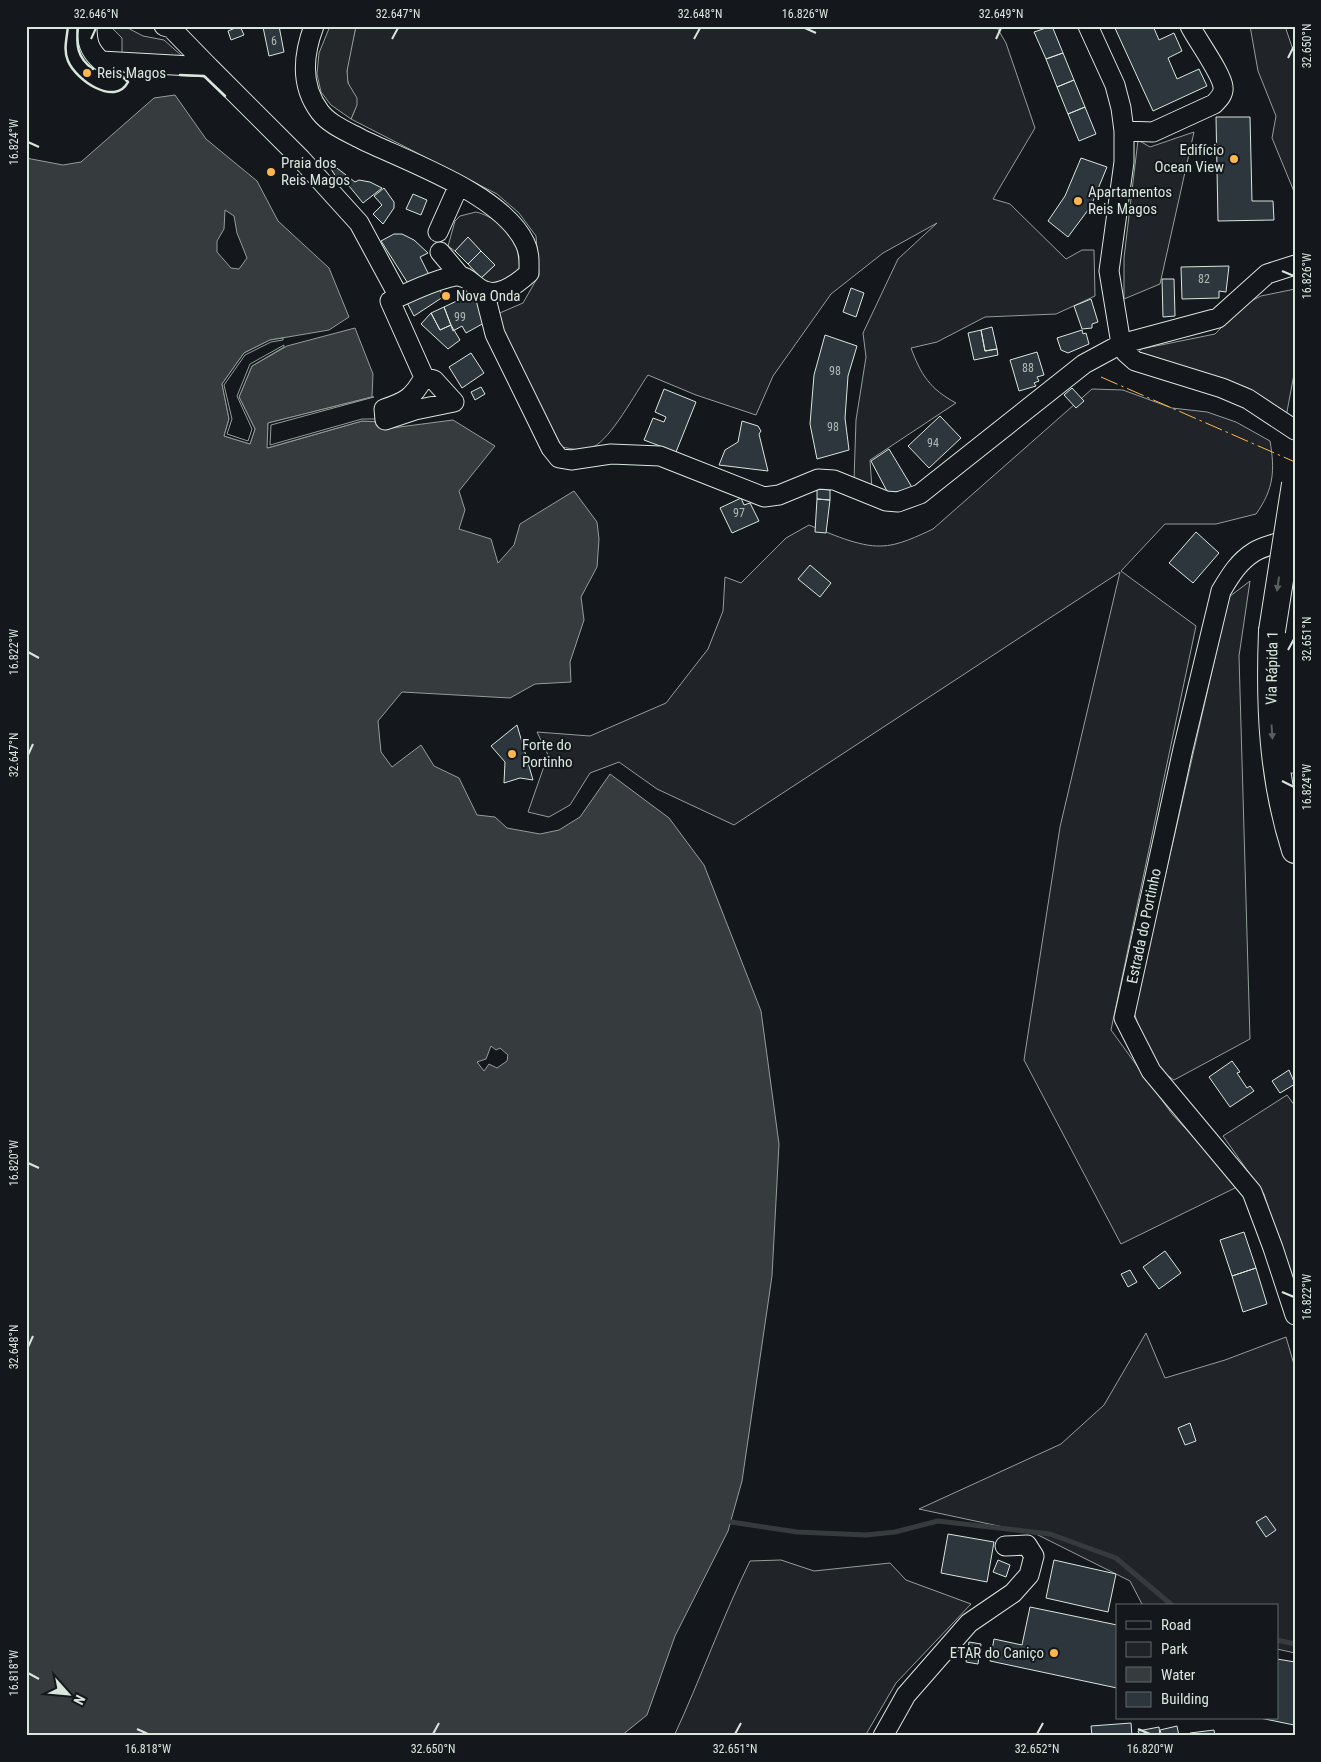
<svg xmlns="http://www.w3.org/2000/svg" width="1321" height="1762" viewBox="0 0 1321 1762" font-family="'Roboto Condensed',sans-serif">
  <rect width="100%" height="100%" fill="#14181c"/>
  <path fill="#202428" stroke="#939e99" d="M110,26H124L143,36L164,40L182,56L122,55V38Z
    M356,26H996L1006,43L1035,128L993,199L1010,204L1066,259L1082,250H1094L1095,296L1056,314L985,317L937,342L911,348C921,375 930,389 956,403L870,460L872,489L854,480L856,420L866,357L863,333L898,259L937,223L883,253L831,294L773,376L756,415L696,395L648,375C636,392 611,439 593,447C584,452 572,449 562,447L524,379L495,315L523,303L539,275L536,236L519,213L497,194L351,119C365,89 346,97 347,72C348,57 353,41 356,26Z
    M1250,26H1285L1295,56V194L1272,138L1276,116L1258,71Z
    M1194,132L1160,284L1124,299V258L1138,140L1150,147Z
    M476,212C491,215 511,231 518,245C521,251 522,258 524,264L504,285L488,283L481,278L495,265L468,238L455,251L448,246L455,221L460,216Z
    M1295,289V369L1286,417L1248,388L1139,352L1141,349L1215,334L1245,304L1261,296Z
    M1092,389L1123,390L1172,408L1207,412L1236,422L1270,441C1275,470 1274,489 1256,514L1216,524H1165L1121,571L1196,626L1111,1030L1172,1114L1239,1186L1121,1244L1024,1060L1060,827L1120,572L734,825L657,789L619,762L590,773L570,805L549,817L528,812L548,755L537,732L590,736L666,703L708,649L723,611L725,577L741,583L786,538L809,525C829,533 859,547 881,546C898,546 918,536 933,529Z
    M1250,581L1239,656L1250,1039L1174,1080L1158,1069L1143,1040L1134,1012L1229,597Z
    M1287,1095L1295,1106V1289L1264,1194L1223,1136Z
    M1146,1333L1165,1378L1225,1360L1286,1337L1295,1368V1653L1277,1649V1606H1143L1130,1581L1036,1534L919,1509L1061,1444L1104,1405Z
    M781,1560L814,1571L890,1563L906,1580L971,1604L896,1683L865,1736H674C701,1678 722,1618 750,1561Z"/>
  <path fill="#24282b" stroke="#939e99" d="M330,26H356L347,71L348,83L357,98V105L351,119L331,105L321,92L317,74L319,53Z"/>
  <path fill="#363b3e" stroke="#939e99" fill-rule="evenodd" d="M175,95L206,139L257,181L278,221L329,268L349,317L329,330L270,340L244,353L222,384L229,419L224,436L250,444L255,429L239,397L252,366L287,346L355,328L373,374L372,397L268,423V448L362,421L382,422L384,429L453,420L495,446L459,491L465,510L459,529L491,539L498,563L514,545L520,524L574,491L597,522L599,539L597,567L581,597L584,620L570,662L571,682L535,684L510,698L402,692L378,721L381,752L392,767L421,745L434,766L459,778L477,815L495,817L507,828L540,834L559,830L580,817L610,774L669,818L704,865L761,1011L779,1144L772,1276L742,1481L728,1531L675,1636L647,1715L621,1736H26V158L63,165L81,162L154,98ZM225,210L234,216L237,233L247,258L239,269L231,268L217,252V241L224,229ZM491,1046L496,1050L500,1048L508,1055L507,1061L497,1068L489,1064L484,1071L477,1062L486,1059Z"/>
  <path fill="#14181c" stroke="#939e99" d="M283,338V340L271,342L245,355L224,385L232,419L227,434L248,441L252,429L237,396L250,364L284,345V347L252,366L239,397L255,429L250,444L224,436L229,419L222,384L244,353L270,340Z
    M372,397H374L271,425L270,445L362,419H382V422L362,421L267,448L268,423Z"/>
  <g fill="none" stroke-linecap="round" stroke-linejoin="round">
    <path stroke="#363b3e" stroke-width="5" d="M731,1522L797,1532L866,1535L895,1532L938,1521L1050,1534L1116,1558L1173,1606
      M1277,1640L1295,1644"/>
  </g>
  <path fill="#2c363c" stroke="#d8e6dc" d="M240,26L244,35L231,40L228,31Z
    M279,26L284,52L269,56L263,27Z
    M1052,26L1063,53L1046,59L1034,32Z
    M1114,26H1153L1159,40L1174,33L1182,51L1168,58L1177,79L1199,69L1207,86L1153,111Z
    M1063,53L1074,80L1057,87L1046,59Z
    M1074,80L1085,107L1068,114L1057,87Z
    M1085,107L1096,134L1079,141L1068,114Z
    M1216,117H1250L1252,201H1273L1274,220L1218,221Z
    M1081,158L1107,167L1091,206L1068,237L1048,221L1065,196Z
    M333,165L355,182L359,180L370,182L382,188L363,203L349,186L338,180L331,169Z
    M384,188L394,202V208L383,224L373,214L382,205L374,196Z
    M413,194L427,200L421,215L406,209Z
    M394,234H402L414,240L428,253L420,257L429,275L409,285L381,241Z
    M468,237L481,251L468,264L455,251Z
    M481,251L495,265L481,278L468,264Z
    M1229,266L1226,292L1219,291V298L1182,299L1181,267Z
    M1162,279H1174L1175,316L1163,317Z
    M851,288L864,293L856,317L843,312Z
    M440,289L443,297L414,316L405,299Z
    M476,290L484,323L466,333L462,326L453,331L444,307L463,298L461,295Z
    M1091,299L1098,322L1092,324V328L1082,329L1074,306Z
    M444,307L451,325L440,330L431,313Z
    M431,313L440,330L451,325L460,340L448,349L421,324Z
    M992,327L997,349L985,351L981,330Z
    M981,330L985,351L997,349L998,355L974,360L968,333Z
    M1082,330L1083,334L1086,333L1089,344L1068,353L1061,350L1057,338Z
    M825,335L857,346L848,376L845,418L849,450L817,459L810,424L814,375Z
    M1037,352L1044,375L1037,377L1039,381L1034,383L1036,386L1019,391L1010,360Z
    M471,353L484,373L462,388L449,367Z
    M481,387L485,394L475,400L471,392Z
    M1072,388L1084,401L1076,408L1064,395Z
    M664,389L696,402L676,452L644,440L653,418L664,422L666,417L655,412Z
    M940,416L961,438L929,468L908,446Z
    M742,421L758,426L761,431L759,434L768,471L719,465L725,450L738,442Z
    M889,449L913,489L888,493L871,461Z
    M817,489L830,490V500L817,499Z
    M741,498L744,505L750,503L759,521L732,533L720,508Z
    M817,499L830,500L826,533L815,532Z
    M1196,532L1219,553L1193,583L1169,563Z
    M810,565L831,583L820,597L798,579Z
    M517,725L533,780L520,778L504,783L505,762L491,746Z
    M1232,1061L1240,1072L1237,1073L1247,1088L1250,1086L1254,1091L1230,1107L1209,1077Z
    M1289,1070L1295,1084L1280,1093L1272,1081Z
    M1244,1232L1256,1268L1232,1276L1220,1240Z
    M1165,1251L1181,1273L1159,1289L1143,1267Z
    M1256,1268L1267,1304L1243,1312L1232,1276Z
    M1130,1270L1137,1282L1128,1287L1121,1274Z
    M1190,1423L1196,1441L1185,1445L1178,1428Z
    M1266,1516L1276,1530L1266,1537L1256,1522Z
    M948,1534L994,1542L987,1582L941,1573Z
    M998,1560L1010,1565L1006,1577L993,1572Z
    M1054,1560L1116,1574L1108,1612L1046,1598Z
    M1030,1607L1117,1625V1688L990,1661L994,1639L1022,1645Z
    M969,1642L981,1644L978,1664L966,1662Z
    M1277,1659L1295,1662L1294,1725L1260,1718H1277Z
    M1131,1723L1132,1736H1092L1091,1726Z
    M1177,1726L1179,1736H1162L1160,1730Z
    M1159,1727L1160,1736H1140L1138,1731Z
    M1214,1730L1215,1736H1190V1733Z"/>
  <g fill="none" stroke-linecap="round" stroke-linejoin="round">
    <defs>
      <path id="minor" d="M87,26C87,42 89,50 101,61L209,67L301,159L359,223L399,297
        M164,26L171,28L209,67
        M314,26C303,55 300,86 320,112C330,125 348,132 361,139C408,162 502,194 525,243C530,253 529,262 529,273C518,283 501,297 485,291C474,288 468,274 455,276C436,279 407,293 390,301L424,377C413,398 405,402 384,409L385,420L415,410L454,402L434,380L424,377
        M1088,26L1115,85L1121,108L1124,131V162L1109,271L1121,344L1126,353L1135,361L1222,388L1248,399L1295,430
        M1124,131L1153,132L1214,104C1219,99 1224,94 1223,87C1222,74 1197,40 1190,26
        M438,232L459,185
        M440,252L461,277
        M484,291L495,334L551,448L559,458L571,460L611,454L660,456L764,497L779,495L818,479L834,480L886,501L898,502L920,494L1084,364L1121,344L1218,318L1267,274L1295,265
        M1294,534C1283,544 1267,544 1254,552C1238,562 1230,576 1221,591L1183,749L1124,1018L1151,1071L1252,1192L1273,1248L1295,1315
        M883,1736L906,1695L969,1623L1013,1593L1029,1575L1034,1556L1027,1545L1005,1546"/>
      <path id="highway" d="M1295,601C1288,654 1287,707 1295,760
        M1272,631C1269,706 1272,778 1295,850"/>
    </defs>
    <use href="#minor" stroke="#d8e6dc" stroke-width="21"/>
    <use href="#highway" stroke="#d8e6dc" stroke-width="28"/>
    <use href="#minor" stroke="#14181c" stroke-width="19"/>
    <use href="#highway" stroke="#14181c" stroke-width="26"/>
    <defs>
      <path id="highway-bridge" d="M1272,631L1295,484"/>
    </defs>
    <use href="#highway-bridge" stroke="#d8e6dc" stroke-width="28" stroke-linecap="butt"/>
    <use href="#highway-bridge" stroke="#14181c" stroke-width="26"/>
    <path stroke="#d8e6dc" stroke-width="2.5" d="M68,26C67,38 63,50 68,61C76,80 115,107 128,82L121,75L120,72H123
      M78,26C76,45 77,58 93,69
      M180,75L204,76L225,96"/>
    <path stroke="#ffb74d" stroke-width="1" stroke-dasharray="18 4 2.5 4" stroke-linecap="butt" d="M1101,377L1295,462"/>
  </g>
  <defs><path id="oneway-solid" d="M-6-.8H1V-3.2L6.5 0L1 3.2V.8H-6Z" transform="scale(1.25)"/></defs>
  <g fill="#59605f">
    <use href="#oneway-solid" transform="translate(1278 584) rotate(98)"/>
    <use href="#oneway-solid" transform="translate(1272 732) rotate(86)"/>
  </g>
  <path fill="none" stroke="#d8e6dc" stroke-width="2" d="M805,28L816,33M91,39L96,28M392,39L398,28M694,39L700,28M996,39L1001,28M1288,58L1294,46M28,142L39,147M1282,271L1294,276M1288,650L1294,639M28,652L39,658M28,755L33,744M1282,781L1294,787M28,1163L39,1168M1282,1292L1294,1297M28,1347L33,1336M28,1673L39,1679M137,1729L148,1734M1138,1729L1150,1734M433,1734L439,1723M735,1734L741,1723M1037,1734L1043,1723"/>
  <g fill="#ffb74d" stroke="#14181c" stroke-width="2">
    <circle cx="87" cy="73" r="5"/>
    <circle cx="1234" cy="159" r="5"/>
    <circle cx="271" cy="172" r="5"/>
    <circle cx="1078" cy="201" r="5"/>
    <circle cx="446" cy="296" r="5"/>
    <circle cx="512" cy="754" r="5"/>
    <circle cx="1054" cy="1653" r="5"/>
  </g>
  <g text-anchor="middle" stroke-width="4" stroke-linejoin="round" paint-order="stroke">
    <g font-size="12" fill="#adbab4">
      <text x="274" y="45">6</text>
      <text x="1204" y="283">82</text>
      <text x="460" y="321">99</text>
      <text x="1028" y="372">88</text>
      <text x="835" y="375">98</text>
      <text x="833" y="431">98</text>
      <text x="933" y="447">94</text>
      <text x="739" y="517">97</text>
    </g>
    <g font-size="15" fill="#d8e6dc" stroke="#14181c" text-anchor="start">
      <text x="97" y="78">Reis Magos</text>
      <text x="1224" y="155" text-anchor="end">Edifício<tspan x="1224" dy="17">Ocean View</tspan></text>
      <text x="281" y="168">Praia dos<tspan x="281" dy="17">Reis Magos</tspan></text>
      <text x="1088" y="197">Apartamentos<tspan x="1088" dy="17">Reis Magos</tspan></text>
      <text x="456" y="301">Nova Onda</text>
      <text x="522" y="750">Forte do<tspan x="522" dy="17">Portinho</tspan></text>
      <text x="1044" y="1658" text-anchor="end">ETAR do Caniço</text>
    </g>
    <g font-size="15" fill="#d8e6dc" stroke="#14181c">
      <text transform="translate(1272 668) rotate(-89)" y="5">Via Rápida 1</text>
      <text transform="translate(1144 926) rotate(-78)" y="5">Estrada do Portinho</text>
    </g>
  </g>
  <rect width="1321" height="1762" fill="none" stroke="#14181c" stroke-width="55"/>
  <rect x="1116" y="1604" width="162" height="115" fill="#14181c" stroke="#626a69"/>
  <rect x="1126" y="1621" width="25" height="8" fill="#14181c" stroke="#626a69"/>
  <text x="1161" y="1630" font-size="15" fill="#d8e6dc">Road</text>
  <rect x="1126" y="1642" width="25" height="15" fill="#202428" stroke="#626a69"/>
  <text x="1161" y="1654" font-size="15" fill="#d8e6dc">Park</text>
  <rect x="1126" y="1667" width="25" height="15" fill="#363b3e" stroke="#626a69"/>
  <text x="1161" y="1680" font-size="15" fill="#d8e6dc">Water</text>
  <rect x="1126" y="1692" width="25" height="15" fill="#2c363c" stroke="#626a69"/>
  <text x="1161" y="1704" font-size="15" fill="#d8e6dc">Building</text>
  <g transform="translate(68 1694) rotate(117)" stroke="#14181c" stroke-width="4" paint-order="stroke">
  <path d="M0-4L9 19L0 12L-9 19Z" fill="#d8e6dc"/>
  <text y="-8" font-size="14" font-weight="bold" text-anchor="middle" fill="#d8e6dc">N</text>
  </g>
  <rect x="28" y="28" width="1266" height="1706" fill="none" stroke="#d8e6dc" stroke-width="2"/>
  <g font-size="12" text-anchor="middle" fill="#d8e6dc">
    <text x="96" y="18">32.646°N</text>
    <text x="398" y="18">32.647°N</text>
    <text x="700" y="18">32.648°N</text>
    <text x="805" y="18">16.826°W</text>
    <text x="1001" y="18">32.649°N</text>
    <text transform="translate(1307 46) rotate(-90)" y="4">32.650°N</text>
    <text transform="translate(14 142) rotate(-90)" y="4">16.824°W</text>
    <text transform="translate(1307 276) rotate(-90)" y="4">16.826°W</text>
    <text transform="translate(1307 639) rotate(-90)" y="4">32.651°N</text>
    <text transform="translate(14 652) rotate(-90)" y="4">16.822°W</text>
    <text transform="translate(14 755) rotate(-90)" y="4">32.647°N</text>
    <text transform="translate(1307 787) rotate(-90)" y="4">16.824°W</text>
    <text transform="translate(14 1163) rotate(-90)" y="4">16.820°W</text>
    <text transform="translate(1307 1297) rotate(-90)" y="4">16.822°W</text>
    <text transform="translate(14 1347) rotate(-90)" y="4">32.648°N</text>
    <text transform="translate(14 1673) rotate(-90)" y="4">16.818°W</text>
    <text x="148" y="1753">16.818°W</text>
    <text x="433" y="1753">32.650°N</text>
    <text x="735" y="1753">32.651°N</text>
    <text x="1037" y="1753">32.652°N</text>
    <text x="1150" y="1753">16.820°W</text>
  </g>
</svg>
